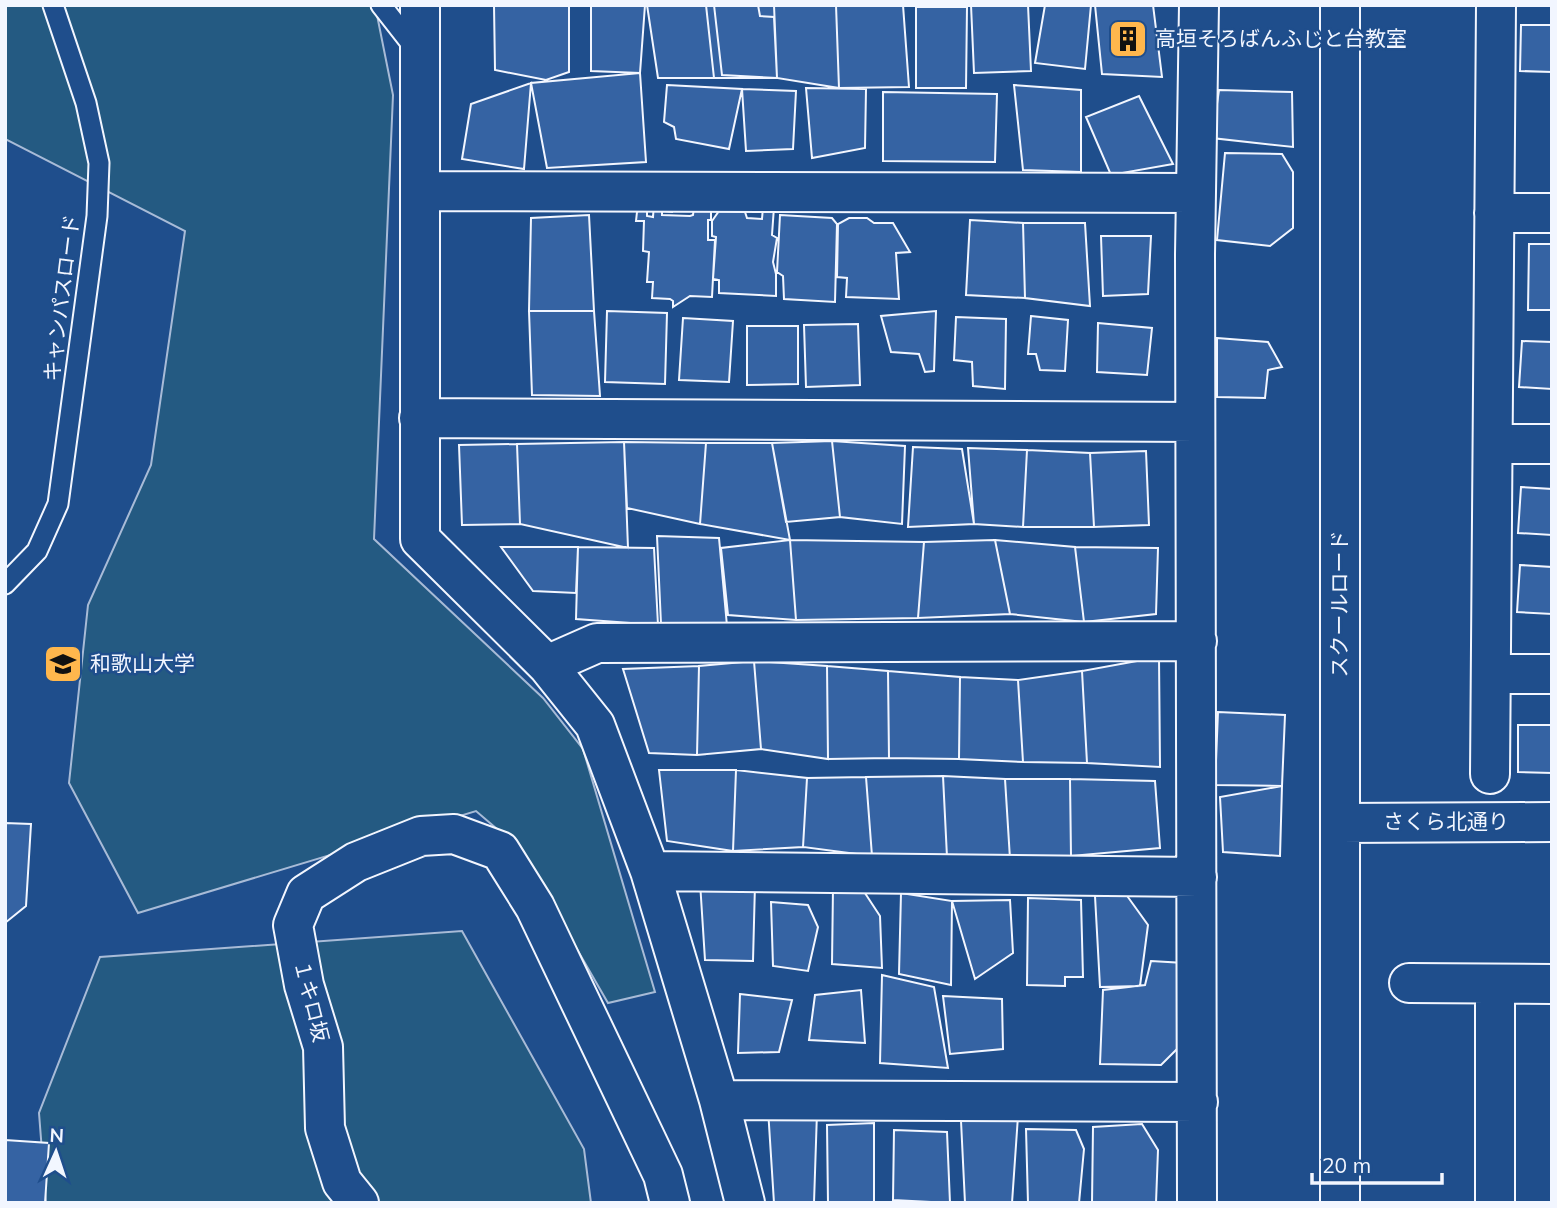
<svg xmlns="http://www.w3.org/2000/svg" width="1557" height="1208" viewBox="0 0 1557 1208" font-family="Mulish,'Noto Sans JP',sans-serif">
  <rect width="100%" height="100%" fill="#1f4e8c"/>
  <path fill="#245a82" stroke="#a8bbd7" stroke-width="2" d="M5,5H375L393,95L374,539L543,698L583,749L655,992L608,1003L518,847L476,811L138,913L69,783L88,605L151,465L185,231L5,139Z
    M462,931L584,1149L591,1203H46L39,1113L100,957Z"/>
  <path fill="#3563a3" stroke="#f2f6ff" stroke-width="2" d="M494,5H569V72L546,80L495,70Z
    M591,5H645L640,73L591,71Z
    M647,5H706L714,78H658Z
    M706,5H774L777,78H714Z
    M714,5H758L760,16L774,17L777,78L722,75Z
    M774,5H836L839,88L777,78Z
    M836,5H903L909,87L839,88Z
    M971,5H1028L1031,71L974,73Z
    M1045,5H1091L1085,69L1035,63Z
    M1095,5H1153L1162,77L1102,74Z
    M916,7H967L966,88H916Z
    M1521,25H1552V72L1520,71Z
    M640,73L646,162L547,168L531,83Z
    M531,83L524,169L462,159L471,104Z
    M667,85L742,89L729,149L676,139L674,127L664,122Z
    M1014,85L1081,90V172L1023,170Z
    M806,88L866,89L865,148L812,158Z
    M742,89L796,91L793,149L746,151Z
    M1219,90L1292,92L1293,147L1212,138Z
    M883,92L997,94L995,162L883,161Z
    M1139,96L1173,164L1111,175L1086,117Z
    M1225,153L1282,154L1293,172V228L1270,246L1217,240Z
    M654,203L673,204L672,212L662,211V215L690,216L693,215L694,207H706L711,211V220H708V240H715L712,297L690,296L673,307V301L670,299L652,298L653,282H647L649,252L643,251L644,221H636L637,212L644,208H647V216L653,217Z
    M763,207H774L772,235L777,238L773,262L776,274V296L719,293V280L713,279L716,237L712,236V221L719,211L745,212L747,218L762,219Z
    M589,215L594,311H529L531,218Z
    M780,215L832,218L837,224L835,302L784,299L783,276L777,272Z
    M849,218H867L874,223H893L910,252L896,253L899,299L846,297L847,278L837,277L838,224Z
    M970,220L1023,223L1025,298L966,295Z
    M1023,223H1085L1090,306L1025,298Z
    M1101,236H1151L1148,294L1103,296Z
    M1529,244H1552V310H1528Z
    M529,311H594L600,396L532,395Z
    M607,311L667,313L665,384L605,382Z
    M936,311L934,371L925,372L919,354L891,352L881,316Z
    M1031,316L1068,320L1065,371L1040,370L1036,354H1028Z
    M956,317L1006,319L1005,389L973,386L972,362L954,360Z
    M683,318L733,321L729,382L679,380Z
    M1098,323L1152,328L1147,375L1097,372Z
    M858,324L860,385L806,387L804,325Z
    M747,326H798V384L747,385Z
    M1217,338L1268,342L1282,367L1268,370L1265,398L1217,397Z
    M1522,341L1552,342V389L1519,387Z
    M832,441L840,517L786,522L772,443Z
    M832,441L905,446L902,524L840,517Z
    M624,442L628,548L520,524L517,444Z
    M624,442L706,443L700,524L627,508Z
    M706,443H772L790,540L700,524Z
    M517,444L520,524L462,525L459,445Z
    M913,447L962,449L974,524L908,527Z
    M968,448L1027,450L1023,527L974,524Z
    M1027,450L1090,453L1094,527H1023Z
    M1146,451L1149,525L1094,527L1090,453Z
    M1521,487L1552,489V535L1518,533Z
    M657,536L719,538L727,626L661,624Z
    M790,540L796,620L728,615L721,548Z
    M790,540L924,542L918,618L796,620Z
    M995,540L1010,614L918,618L924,542Z
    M995,540L1075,547L1084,622L1010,614Z
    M501,547H578L576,593L533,591Z
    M578,547L654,548L658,625L576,619Z
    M1075,547L1158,548L1156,614L1084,622Z
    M1520,565L1552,567V614L1517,612Z
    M1159,657L1160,767L1087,763L1082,671Z
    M754,661L761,749L697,755L699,666Z
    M754,661L827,666L828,759L761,749Z
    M699,666L697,755L649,753L623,669Z
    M827,666L888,671L889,758L828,759Z
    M888,671L960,677L959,759L889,758Z
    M1082,671L1087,763L1023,762L1018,680Z
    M960,677L1018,680L1023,762L959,759Z
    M1218,712L1285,715L1282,786L1215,785Z
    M1518,725H1552V773L1518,772Z
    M659,770H736L733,851L667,841Z
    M736,770L807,778L803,847L733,851Z
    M943,776L947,857L872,856L866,777Z
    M943,776L1005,779L1010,859L947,857Z
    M866,777L872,856L803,847L807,778Z
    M1005,779H1070L1071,856L1010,859Z
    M1070,779L1155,781L1160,848L1071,856Z
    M1282,786L1280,856L1223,852L1220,797Z
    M5,823L31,824L26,906L5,923Z
    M700,882L755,884L753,961L705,960Z
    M859,884L880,916L882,968L832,964L833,887Z
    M901,893L952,901L951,985L899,974Z
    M1125,893L1148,925L1140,986L1100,987L1095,896Z
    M1028,898L1081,900L1083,977H1065V986L1027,985Z
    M1010,900L1013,953L975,979L952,901Z
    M771,902L808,905L818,927L808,971L773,966Z
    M1151,961L1184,963L1186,1040L1161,1065L1100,1064L1103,990L1145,985Z
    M882,975L934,987L948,1068L880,1063Z
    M861,990L865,1043L809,1040L815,995Z
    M740,994L792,1000L779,1052L738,1053Z
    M943,996L1002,999L1003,1049L950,1054Z
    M768,1109L817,1112L814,1203H774Z
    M1018,1116L1012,1203H965L961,1121Z
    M874,1123V1203H828L827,1125Z
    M1142,1124L1158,1150L1156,1203H1092L1093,1127Z
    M1026,1129L1076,1130L1084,1149L1079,1203H1028Z
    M894,1130L947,1132L950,1203L893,1200Z
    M5,1140L49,1143L45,1203H5Z"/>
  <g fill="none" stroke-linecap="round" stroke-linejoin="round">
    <defs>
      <path id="lane" d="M381,5L417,51
        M5,584L37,551L58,504L97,216L99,163L86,103L53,5"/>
      <path id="street" d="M420,5V539L547,665L595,725L650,871L719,1100L745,1203
        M1340,5V1203
        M421,191L1195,193
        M1494,213H1552
        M419,418L1195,422
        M1493,444H1552
        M547,665L597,643L1197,641
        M1491,674H1552
        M1490,774L1496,5
        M1340,823L1552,822
        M650,871L1197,877
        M1409,983L1552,984
        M1495,984V1203
        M719,1100L1198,1102
        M359,1203L342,1182L325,1128L323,1047L304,985L293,925L306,894L356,862L421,836L454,834L500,851L535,907L663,1175L670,1203
        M1197,1203L1195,254L1199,5"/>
    </defs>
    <use href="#lane" stroke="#f2f6ff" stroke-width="23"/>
    <use href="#street" stroke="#f2f6ff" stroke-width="42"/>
    <use href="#lane" stroke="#1f4e8c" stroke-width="19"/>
    <use href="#street" stroke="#1f4e8c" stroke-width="38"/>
  </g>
  <defs>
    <symbol id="building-square" viewBox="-11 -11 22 22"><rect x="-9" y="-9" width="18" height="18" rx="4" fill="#ffb74d" stroke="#1f4e8c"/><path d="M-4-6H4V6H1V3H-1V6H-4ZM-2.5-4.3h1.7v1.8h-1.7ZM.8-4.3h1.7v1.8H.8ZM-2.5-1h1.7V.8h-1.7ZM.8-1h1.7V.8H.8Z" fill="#111"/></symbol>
    <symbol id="university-square" viewBox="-11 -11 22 22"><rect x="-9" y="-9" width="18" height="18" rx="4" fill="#ffb74d" stroke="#1f4e8c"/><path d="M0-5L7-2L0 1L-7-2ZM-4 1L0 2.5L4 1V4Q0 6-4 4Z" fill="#111"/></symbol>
  </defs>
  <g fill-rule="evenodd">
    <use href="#building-square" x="1106" y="17" width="44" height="44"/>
    <use href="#university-square" x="41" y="642" width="44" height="44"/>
  </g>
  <g text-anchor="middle" stroke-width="5" stroke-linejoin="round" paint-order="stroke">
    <g font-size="21" fill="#f2f6ff" stroke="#1f4e8c" text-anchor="start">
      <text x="1155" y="46">高垣そろばんふじと台教室</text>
      <text x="90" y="671">和歌山大学</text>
    </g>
    <g font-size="21" fill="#f2f6ff" stroke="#1f4e8c">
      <text transform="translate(62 298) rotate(-83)" y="7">キャンパスロード</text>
      <text transform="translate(1340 604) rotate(-90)" y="7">スクールロード</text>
      <text x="1446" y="829">さくら北通り</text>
      <text transform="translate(311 1001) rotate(76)" y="7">１キロ坂</text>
    </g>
  </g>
  <rect width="1557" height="1208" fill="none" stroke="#f2f6ff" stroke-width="14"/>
  <g transform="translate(56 1152) rotate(3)" stroke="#1f4e8c" stroke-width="5" paint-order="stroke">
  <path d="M0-5L12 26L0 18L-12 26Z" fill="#f2f6ff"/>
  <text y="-10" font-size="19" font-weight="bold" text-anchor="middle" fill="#f2f6ff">N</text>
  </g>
  <path d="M1312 1173v10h130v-10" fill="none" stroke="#f2f6ff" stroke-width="3.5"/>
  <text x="1322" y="1173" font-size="21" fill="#f2f6ff" stroke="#1f4e8c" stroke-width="5" paint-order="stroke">20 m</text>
</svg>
